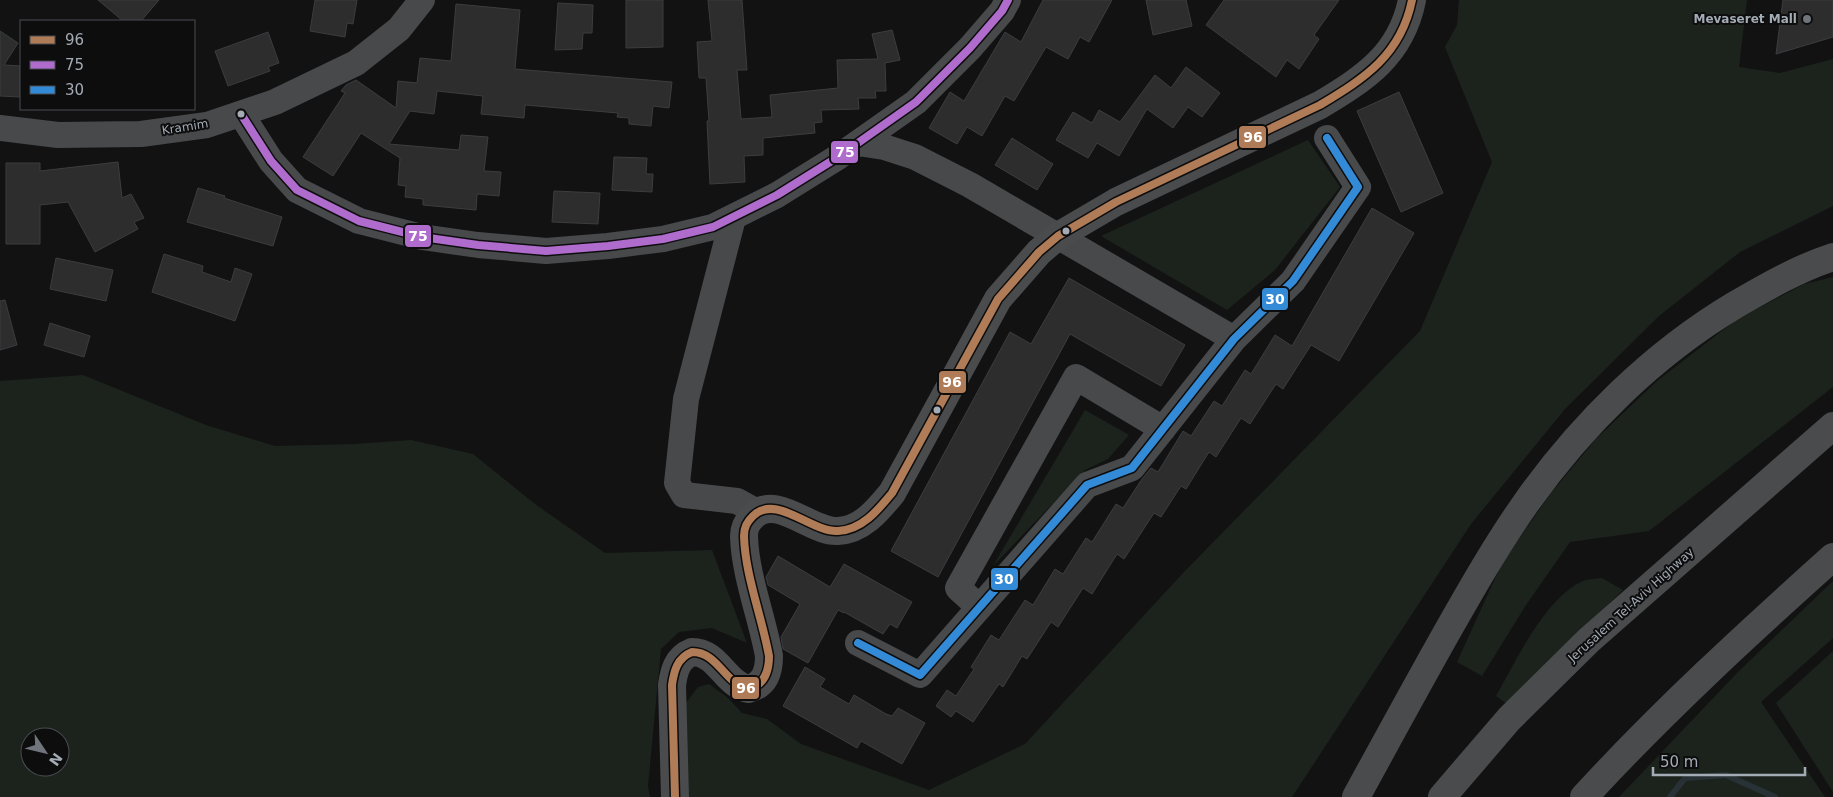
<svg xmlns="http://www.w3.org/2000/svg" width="1833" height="797" viewBox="0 0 1833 797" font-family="'DejaVu Sans',sans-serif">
  <rect width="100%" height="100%" fill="#121213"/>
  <path fill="#1c231d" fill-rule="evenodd" d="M1459,0H1747L1739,67L1780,73L1833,59V206L1740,252L1659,316L1565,409L1471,524L1292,797H688L686,703L698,687L709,684L728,698L742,713L767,719L801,744L929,790L1025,744L1184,572L1420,331L1492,162L1445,47L1457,25Z
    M1308,140L1340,187L1275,270L1227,310L1101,236Z
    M1833,277V387L1649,531L1570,542L1526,605L1482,676L1457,662L1503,561L1552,492L1596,439L1657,381L1736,320L1804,284Z
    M83,375L206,425L275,446L354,444L411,440L473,454L535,504L605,553L712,550L747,643L712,628L679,632L661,649L648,786L650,797H0V381ZM30,737H60V767H30Z
    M1085,410L1129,435L1108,459L1085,470L993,566Z
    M1602,578L1623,590L1507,704L1496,696C1516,661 1545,598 1583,581C1588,579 1596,579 1602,578Z
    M1833,581V638L1761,702L1825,797H1619L1738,672Z
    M1833,651V792L1776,703Z"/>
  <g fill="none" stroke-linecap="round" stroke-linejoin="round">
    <path stroke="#283236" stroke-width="6" d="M1670,797L1685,778L1726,775L1775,797"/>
  </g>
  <path fill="#2d2d2e" stroke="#3b3d3f" d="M98,0H159L141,21H123Z
    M315,0H357L353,24L347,23L345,37L310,31Z
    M626,0H663V47L626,48Z
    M708,0H742L747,70H737L741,119L772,117L770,95L838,88L837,60L878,59L872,34L892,30L900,60L885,63L886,91H875L876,98H858L859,109L821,110L822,122L814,123L815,133L763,138V155L744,156L745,182L710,184L707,121H709L706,78H699L697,42L712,41Z
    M1043,0H1112L1089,42L1080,37L1068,59L1046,47L1014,101L1005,96L982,136L967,127L957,144L929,128L950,92L964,101L1005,32L1021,42Z
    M1146,0H1186L1192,26L1153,35Z
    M1224,0H1339L1314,35L1319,39L1299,69L1287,60L1276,77L1206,25Z
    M1783,0H1833V37L1776,54Z
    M558,3L593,5L592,33H583L582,49L555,50Z
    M456,4L520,10L515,69L672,82L669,108L653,106L651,126L629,124V118L617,117L618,113L525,105L524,118L481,114L483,96L437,91L434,114L410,111L389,144L459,150L461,135L488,137L484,171L501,172L499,196L477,194L476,210L423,205V199L405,197L406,186L398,185L400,158L361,133L333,176L303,157L345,93L341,91L346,85L356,80L396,108L398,81L417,83L420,58L451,61Z
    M0,31L18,43L4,65L21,66V97L0,96Z
    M268,32L279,63L268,67L270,71L228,86L215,51Z
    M1186,67L1220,93L1202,117L1188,107L1173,128L1147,109L1119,156L1097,143L1088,158L1056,140L1073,112L1092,123L1099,110L1120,122L1155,75L1171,88Z
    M1399,92L1443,193L1401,212L1357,111Z
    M1012,138L1053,164L1037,190L995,165Z
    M614,157L647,158L646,174H653L652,192L612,190Z
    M118,162L122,198L131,194L144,218L134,222L138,229L95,252L68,202L40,205V244H6V163H40V171Z
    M198,188L225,196L224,198L282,217L273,246L187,222Z
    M554,191L600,193L598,224L552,222Z
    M1372,208L1414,233L1339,361L1311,345L1283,389L1276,384L1250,424L1241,418L1216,457L1209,452L1186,489L1181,486L1161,517L1154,513L1124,559L1117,554L1092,594L1083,588L1058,627L1051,622L1027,659L1022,656L1003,687L999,684L973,722L956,711L951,717L936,706L947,690L956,696L974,669L971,667L991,635L999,640L1025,600L1033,605L1055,569L1063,574L1086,538L1092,542L1116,504L1123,508L1142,479L1151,468L1158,472L1183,431L1191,436L1214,401L1222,406L1245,370L1251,374L1275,335L1292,346Z
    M164,254L203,266L202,272L231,282L235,268L252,274L235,321L152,292Z
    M56,258L113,270L106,301L50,289Z
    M1069,278L1185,345L1161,386L1070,334L938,577L891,551L1010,332L1031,344Z
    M5,300L17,345L0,350V301Z
    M50,323L90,336L84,357L44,345Z
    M778,556L830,587L844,564L912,602L897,628L890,624L883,634L844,612V613L838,610L808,663L783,649L781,637L800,604L768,585L766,577Z
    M805,667L825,679L820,687L849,704L854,695L886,714L892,716L898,708L925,723L902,764L861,741L857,748L783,706Z"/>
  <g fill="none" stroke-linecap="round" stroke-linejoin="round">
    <path stroke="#47494b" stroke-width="26" d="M241,114L271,161L297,190L359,221L422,237L478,245L546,251L608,246L663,239L713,227L777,195L838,157L916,102L970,48L1002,11L1008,0
      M0,128L58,135L141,134L207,125L275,102L356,63L399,29L422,0
      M858,143L884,147L915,157L970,185L1234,339
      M733,218L686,399L677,483L684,495L737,501L757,512
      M979,607L958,588L1076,377L1163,429
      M858,643L920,675L1087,485L1132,468L1234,339L1293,281L1358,187L1327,138"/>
    <path stroke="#494b4d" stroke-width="28" d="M675,797L672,685C674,671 677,658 692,652C718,652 724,683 748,689C765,685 769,671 769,656C762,617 745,575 744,536C744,527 747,522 753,516C776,493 812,533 838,531C862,530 878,510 892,493L998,299L1039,252L1058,236L1116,202L1320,105C1365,78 1401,55 1412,0"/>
    <path stroke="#494b4d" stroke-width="28" d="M1356,797C1386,742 1416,687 1447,632C1472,588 1497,544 1526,503C1581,425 1653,354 1735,305C1766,287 1799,268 1833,257
      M1442,797L1509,719L1589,640L1833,426
      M1584,797C1662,712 1747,634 1833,557"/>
    <defs>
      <path id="bus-1" d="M675,797L672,685C674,671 677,658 692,652C718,652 724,683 748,689C765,685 769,671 769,656C762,617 745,575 744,536C744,527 747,522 753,516C776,493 812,533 838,531C862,530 878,510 892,493L998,299L1039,252L1058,236L1116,202L1320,105C1365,78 1401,55 1412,0"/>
      <path id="bus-2" d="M241,114L271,161L297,190L359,221L422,237L478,245L546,251L608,246L663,239L713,227L777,195L838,157L916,102L970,48L1002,11L1008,0"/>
      <path id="bus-3" d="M858,643L920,675L1087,485L1132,468L1234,339L1293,281L1358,187L1327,138"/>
    </defs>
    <use href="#bus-1" stroke="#0d0d0e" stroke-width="11"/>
    <use href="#bus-2" stroke="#0d0d0e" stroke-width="11"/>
    <use href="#bus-3" stroke="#0d0d0e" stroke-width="11"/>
    <use href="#bus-1" stroke="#b07c57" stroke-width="8"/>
    <use href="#bus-2" stroke="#b06ccc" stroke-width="8"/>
    <use href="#bus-3" stroke="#338bd7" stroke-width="8"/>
  </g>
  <circle fill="#70757c" stroke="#0d0d0e" stroke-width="2" cx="1807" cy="19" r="5"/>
  <g fill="#a3abb4" stroke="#0d0d0e" stroke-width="2">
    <circle cx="241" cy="114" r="4.5"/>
    <circle cx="1066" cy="231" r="4.5"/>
    <circle cx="937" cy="410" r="4.5"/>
  </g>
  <g text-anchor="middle" stroke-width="4" stroke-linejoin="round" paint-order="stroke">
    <g font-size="12" font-weight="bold" fill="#a3abb4" stroke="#0d0d0e" text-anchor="end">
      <text x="1797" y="23">Mevaseret Mall</text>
    </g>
    <g font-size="12" fill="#a3abb4" stroke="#0d0d0e">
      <text transform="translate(185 127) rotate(-9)" y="4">Kramim</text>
      <text transform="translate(1631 605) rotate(-42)" y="4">Jerusalem Tel-Aviv Highway</text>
    </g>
  </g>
  <g stroke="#0d0d0e" stroke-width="2">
    <rect x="1238" y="125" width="29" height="24" rx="5" fill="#b07c57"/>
    <rect x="830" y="140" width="29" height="24" rx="5" fill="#b06ccc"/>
    <rect x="404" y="224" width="28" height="24" rx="5" fill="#b06ccc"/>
    <rect x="1261" y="287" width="28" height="24" rx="5" fill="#338bd7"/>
    <rect x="938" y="370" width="29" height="24" rx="5" fill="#b07c57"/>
    <rect x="990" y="567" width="29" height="24" rx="5" fill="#338bd7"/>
    <rect x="731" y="676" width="29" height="24" rx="5" fill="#b07c57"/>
  </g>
  <g font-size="14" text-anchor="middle" font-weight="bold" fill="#fff">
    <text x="1253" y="142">96</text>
    <text x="845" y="157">75</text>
    <text x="418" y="241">75</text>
    <text x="1275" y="304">30</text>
    <text x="952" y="387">96</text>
    <text x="1004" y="584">30</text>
    <text x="746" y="693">96</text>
  </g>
  <rect x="20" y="20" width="175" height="90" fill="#0d0d0e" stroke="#494c50"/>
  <rect x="30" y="36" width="25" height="8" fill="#b07c57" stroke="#494c50"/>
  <text x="65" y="45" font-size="15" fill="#a3abb4">96</text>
  <rect x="30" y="61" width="25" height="8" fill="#b06ccc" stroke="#494c50"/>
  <text x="65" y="70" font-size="15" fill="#a3abb4">75</text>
  <rect x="30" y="86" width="25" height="8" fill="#338bd7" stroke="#494c50"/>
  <text x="65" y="95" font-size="15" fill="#a3abb4">30</text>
  <g transform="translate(45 752) rotate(125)"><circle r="24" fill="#0d0d0e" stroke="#494c50"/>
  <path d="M0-4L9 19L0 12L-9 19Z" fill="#70757c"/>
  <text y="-8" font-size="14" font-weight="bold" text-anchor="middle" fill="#a3abb4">N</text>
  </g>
  <path d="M1653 767v8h152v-8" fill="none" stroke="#a3abb4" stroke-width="2.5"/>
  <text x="1660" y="767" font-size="15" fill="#a3abb4" stroke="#0d0d0e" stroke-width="4" paint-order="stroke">50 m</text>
</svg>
